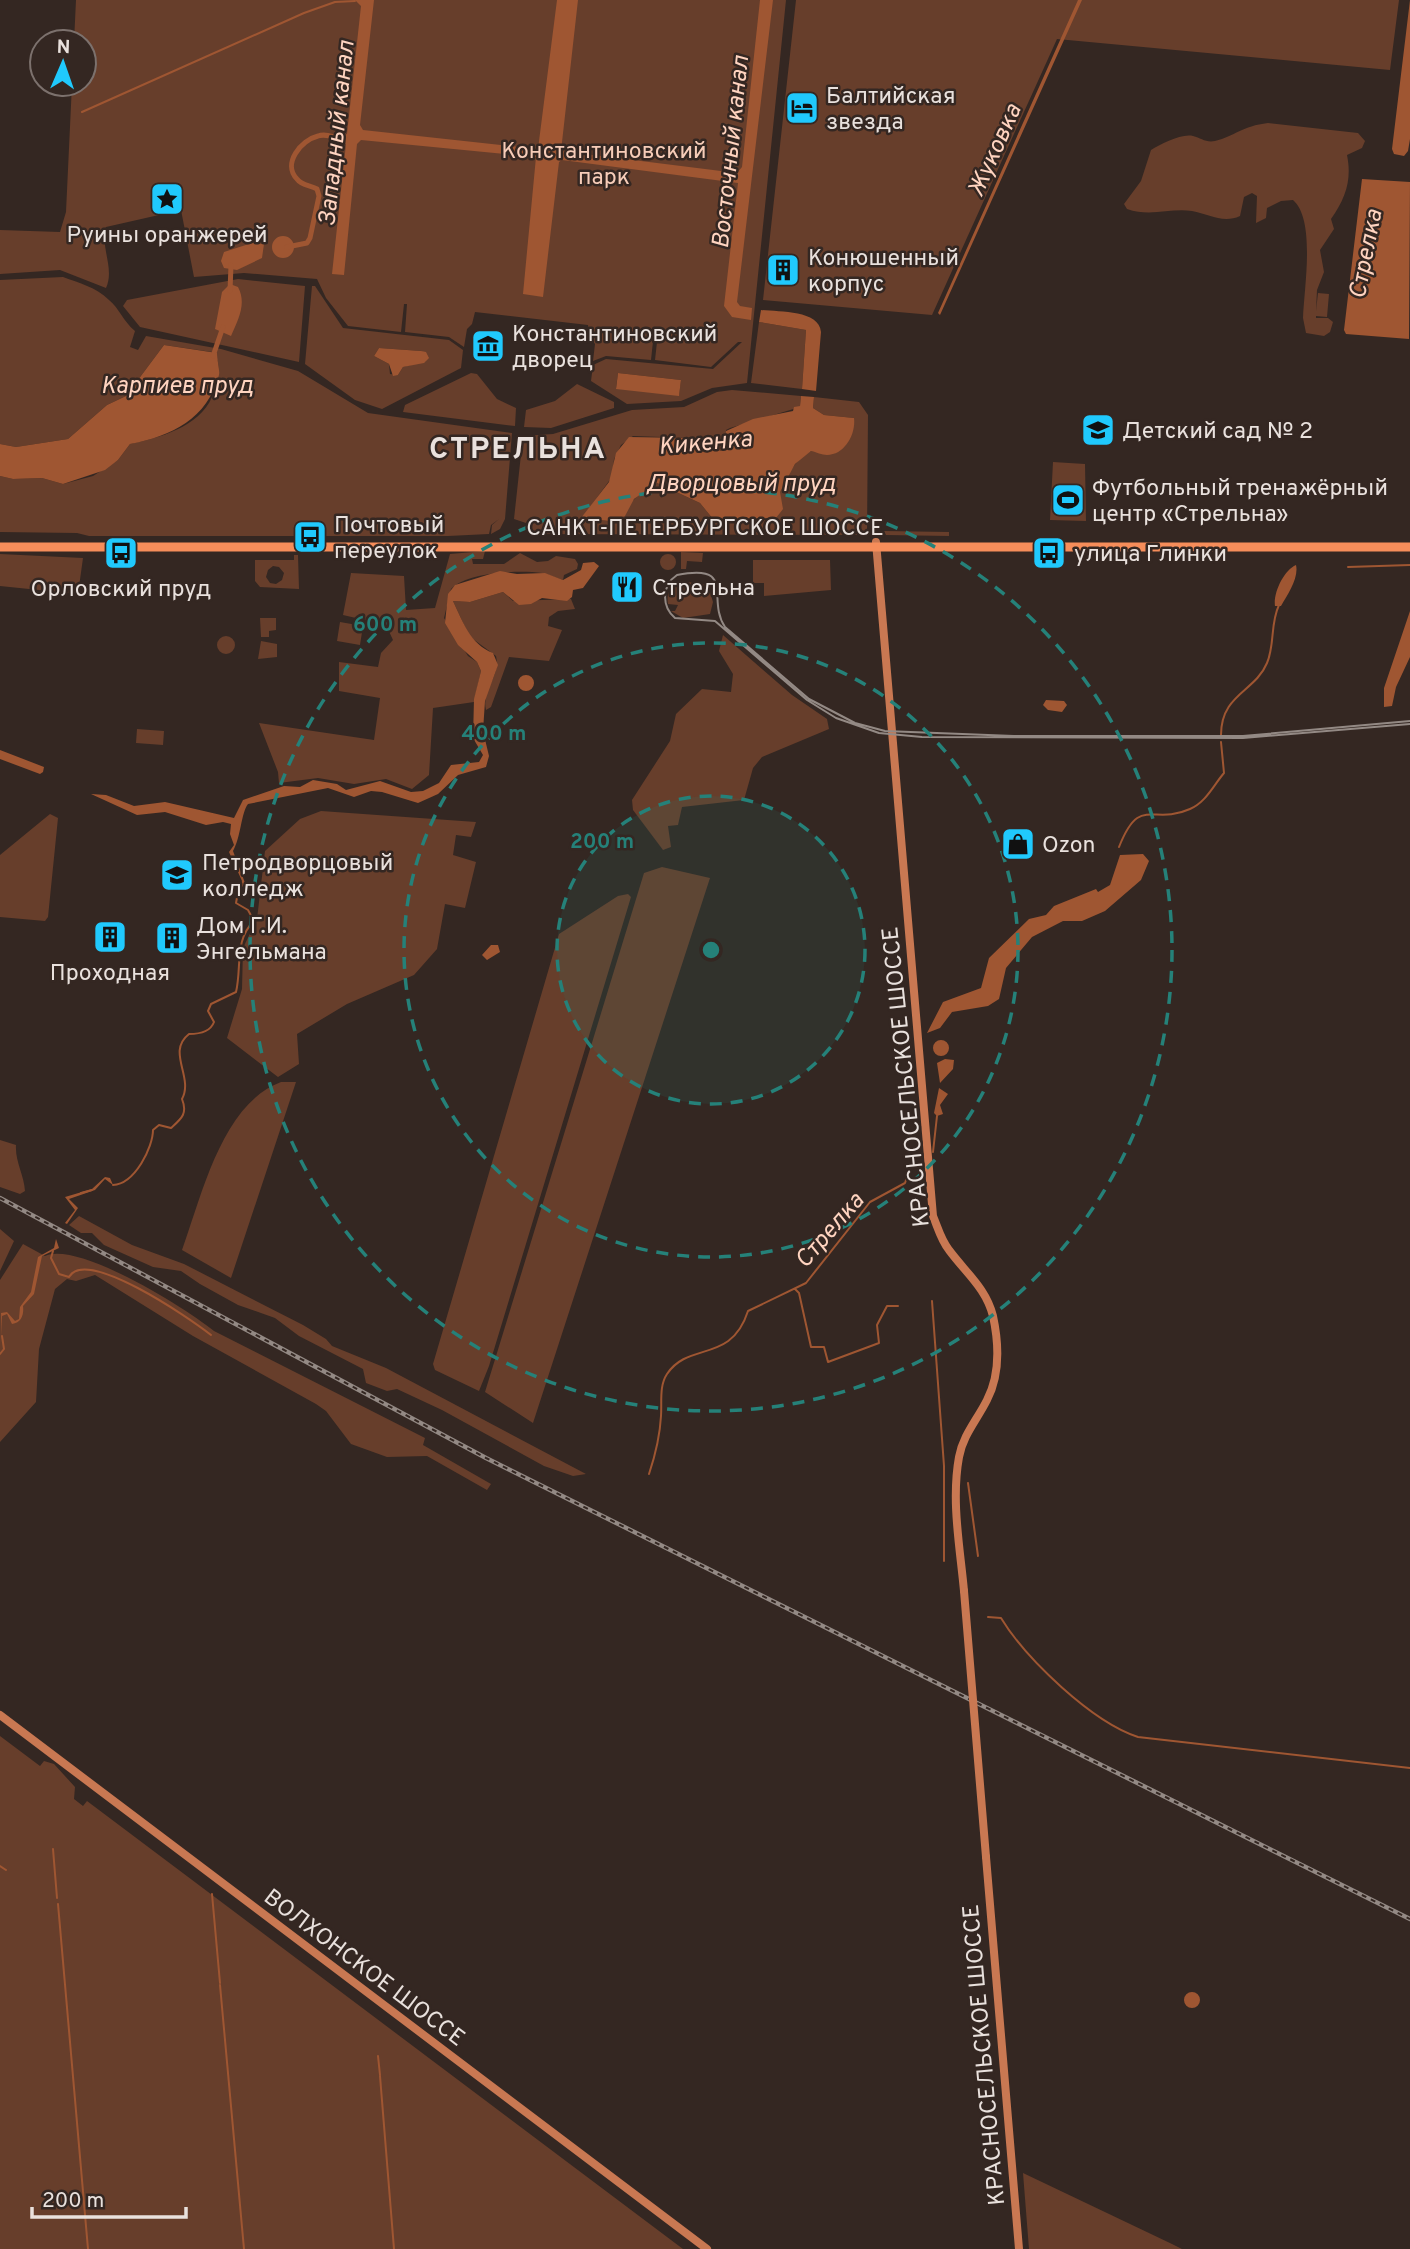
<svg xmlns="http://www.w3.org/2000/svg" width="1410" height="2249" viewBox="0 0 1410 2249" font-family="Overpass,sans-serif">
  <rect width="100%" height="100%" fill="#342722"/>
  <path fill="#673e2b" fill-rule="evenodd" d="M76,0H786L747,383L712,388L681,401L627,404L591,381L593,365L606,359L713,369L742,342H738L711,367L655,360L658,333L654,332L651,360L606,356L593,361L595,344L590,337L588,325L475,312L472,324L467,329L464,347L449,337L405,332L407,304H404L401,332L348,326L326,298L317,279L244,273L194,277L181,210L106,227C100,248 115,268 106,288L60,270L0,274V230L60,232L66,212L72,84H84V42H74ZM618,373L681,380L679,395L616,388Z
    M796,0H1399L1390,70L1057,39L932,315L763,300Z
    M1268,123L1358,133L1365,141L1362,148L1347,155C1352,179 1346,198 1331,219L1334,229L1320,250L1324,272L1317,290L1316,311L1318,293L1329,294L1327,317L1316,316V318H1328L1333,322L1330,332L1324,336L1306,333L1303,318C1304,288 1316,220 1293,200L1281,201L1267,208L1266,218L1256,223L1257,196L1252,193L1244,197L1240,216C1223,224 1209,214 1192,211C1170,208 1150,217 1127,209L1124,204L1141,181L1151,150C1161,144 1182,133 1193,136C1201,138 1206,143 1215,141C1235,136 1242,126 1268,123Z
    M63,277C79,283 96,287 109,300C119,308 123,321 135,331L130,347L138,350L146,336L221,349L298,371L368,413L512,433L505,519L500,529L491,534L492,525L499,519L491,525L489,534L448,536H89L77,533L0,532V476L13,479L42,478L63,484L93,476L118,460L130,444C159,438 199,427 212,397C214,392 214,386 216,381C220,371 220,360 212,352L164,345L126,396L107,405L68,439L16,447L0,444V280Z
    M238,279L305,286L299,362L140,327L123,306L127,300Z
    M312,286H315L343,328L449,340L463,350L461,368L382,409L355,400L305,364ZM379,348L421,351L426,361L403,367L398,375L390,374L389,364L374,356Z
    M759,322L806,330L802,389L751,383Z
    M471,373L477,374L497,399L516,408L515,426L403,412L405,405Z
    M577,384L614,402V408L551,428L524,427L526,410L555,401Z
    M732,390L801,396L800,407L730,428L726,430V445L721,451L690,438L633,436L621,445L614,459L612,477L582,518L609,521L653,483H657L700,503L713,519L769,520C779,497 787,463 811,451C842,457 849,449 854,418L824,415L813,408L814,397L859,402L868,415L867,535L528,534L526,523L514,519L523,436L553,434L632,410L684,407L717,392Z
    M1053,462L1085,464L1086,521L1050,520Z
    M884,531L949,532V536L886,535Z
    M485,551L483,559H472L473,564H504L520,553L537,562L548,561L556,556L575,559L578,564L577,569L564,575L563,580C556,578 549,574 542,573C518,570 468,572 451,589L444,618L468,656L477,662L481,671L474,702L433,708L429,775L412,789L386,779L354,784L318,778L279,783L278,772L259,723L374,740L380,698L339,691V662L378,667L381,653L393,640L386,625L343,615L351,573L404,576L406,610L435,608L450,554Z
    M681,552L703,553L702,562L687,561L686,569H681Z
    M0,554L83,558L78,594L0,586Z
    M660 562a8 8 0 1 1 16 0a8 8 0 1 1-16 0Z
    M294,555H298L299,589L260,587L255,581V560H294ZM273,566L279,567L284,573L282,580L276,584L270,583L266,577L268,570Z
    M753,560H830L831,590L764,596V583H753Z
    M681,581L708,585L713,602L710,614L683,618L671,611H675L678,605L668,604C666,592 671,586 681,581Z
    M503,592L513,601L571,599L575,609L558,611L549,617L548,626L562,630L549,661L509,657L491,707L486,710C481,689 501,677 496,656L469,636L453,601L470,602Z
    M260,618H276V630L269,631V637H261Z
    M340,622L363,626L360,645L337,641Z
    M723,635L792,695L827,719L829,729L762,757L753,768L744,800L682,807L678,825L668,826L671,847L663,850L633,810L632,800L670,741L676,714L702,689L731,692L733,674L719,651Z
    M217 645a9 9 0 1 1 18 0a9 9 0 1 1-18 0Z
    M261,641L277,644V657L258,659Z
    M137,729L164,731L163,745L136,743Z
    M321,811L476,822L471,837L456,835L453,855L476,862L465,908L445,904L437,949L414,975L347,1004L297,1034L299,1064L278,1077L227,1038L242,989L243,948L257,919L265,851L300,819Z
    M50,814L58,818L48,917L45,921L0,917V855Z
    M662,867L710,878L533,1423L485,1392L644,873Z
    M628,894L631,897L489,1366L479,1391L435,1370L433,1364L559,934L618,896Z
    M281,1082H296L231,1278L182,1250C202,1195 222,1104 281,1082Z
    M0,1140L16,1145C15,1162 24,1174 25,1191L20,1194L0,1187Z
    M79,1216L132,1245L184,1264L303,1325L326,1339L332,1346L386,1368L586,1474L573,1476L544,1466L442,1410L397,1389L387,1391L366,1383L363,1369L299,1336L275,1318L238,1305L200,1284L181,1271L153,1267L104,1245L92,1233H81L69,1225Z
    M0,1229L14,1241L0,1271Z
    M23,1244L45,1256C78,1241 186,1308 214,1331L425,1438L423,1445L491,1484L487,1490L427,1456L387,1457L351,1444L326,1411L316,1404L193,1336L95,1275L76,1281L67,1279L55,1289L39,1349L36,1402L0,1442V1280Z
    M0,1736L40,1766L44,1761L54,1764L75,1787L74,1799L83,1806L87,1801L683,2249H0Z
    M1023,2173L1172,2244L1182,2249H1029Z"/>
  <path fill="#9f5632" d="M355,0H374L360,125L363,130L538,149L557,0H578L561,151L737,173L742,167L760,0H773L737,302L740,306L752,308L751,320L732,317L724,306L738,183L562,160L559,162L543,297L523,294L536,157L361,140L357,144L344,275L332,274L346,144L339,140V137L347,134L361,6Z
    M1078,0H1082L940,315L938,313Z
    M1410,0V139L1408,151L1404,156L1394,154L1392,149Z
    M1362,179L1410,182L1409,339L1346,334L1344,330Z
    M272 247a11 11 0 1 1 22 0a11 11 0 1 1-22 0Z
    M252,243L264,244L262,258L237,270L224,268L221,261L224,252Z
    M230,284L238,287C247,304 238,320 231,336L215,329L222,292Z
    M761,310C779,312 819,310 821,332L816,391L802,389L806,330L759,322Z
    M164,345L217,353C217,360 220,370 219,375C207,419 172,436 130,444L118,460L105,470L63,484L42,478L13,479L0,476V444L16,447L68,439L107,405L126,396Z
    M379,348L421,351L426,352L429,358L424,363L403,367L398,375L393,376L389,364L374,356Z
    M618,373L681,380L679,396L616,389Z
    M801,396L814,397L813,408L824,415L854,418C856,434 845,455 827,455C822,455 816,452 811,451L795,464L780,492L783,509L776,518L713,519L700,503L657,483L634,499L625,516L609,521L581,518L609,482L616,453L629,437L690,438L721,451L726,445V431L753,419L793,411L794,407L800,406Z
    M594,562L599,566L583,588L573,590L572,597L567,601L542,598L531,604L519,605L503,592L470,602L453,601C463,622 470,644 493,653L498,665L485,701L483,731L489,756L486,767L458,775L438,794L418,803L382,792L371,791L354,797L328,788L248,804C241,813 241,837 233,851L245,883L238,893L242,881L229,852L234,845L230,834L231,824L223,822L206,825L165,812L137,815L91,794L106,795L134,806L165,802L234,818L243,800L284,786L300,787L313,780L337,784L346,790L380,781L411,792L423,791L439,783L451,765L479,762L483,755L473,738L474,699L481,671L477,662L458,645L445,623L448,594L455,585L500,571L517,574L545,573L563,580L581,570L583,563Z
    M1296,565C1299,578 1288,594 1281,606H1275C1273,593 1284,570 1296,565Z
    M1410,611V657L1396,687L1392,706L1384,707V688Z
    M518 683a8 8 0 1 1 16 0a8 8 0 1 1-16 0Z
    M1046,700L1064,701L1067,705L1062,712L1048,710L1043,705Z
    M0,750L44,767L43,772L40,774L0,759Z
    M1143,854L1149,861L1141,880L1105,911L1082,921H1063L1032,937L1006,968L999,999L988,1006L952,1012L940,1028L927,1033L943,1002L981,988L989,958L1029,919L1046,915L1054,906L1096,889L1098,892L1110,885L1120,855Z
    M491,945H498L500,952L487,960L482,955Z
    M933 1048a8 8 0 1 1 16 0a8 8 0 1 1-16 0Z
    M945,1059L954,1060L953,1069L940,1083L937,1063Z
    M939,1088L948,1094L940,1105L943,1114L937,1116L934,1113Z
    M105,1177L110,1178L113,1185L105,1179L95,1190L69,1199L78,1208L67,1224L65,1223L75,1210L65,1197L92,1189Z
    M56,1239L59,1248L42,1256L34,1294L23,1306C24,1314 22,1323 12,1324L7,1314L2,1316V1336L1,1313L7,1312L15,1321L19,1319L20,1307L31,1292L38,1257L54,1248Z
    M1184 2000a8 8 0 1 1 16 0a8 8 0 1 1-16 0Z"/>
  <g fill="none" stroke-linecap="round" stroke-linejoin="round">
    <path stroke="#9f5632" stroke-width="2" d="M82,112L304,13L335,2L355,1
      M1348,567L1410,565
      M1221,735C1221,694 1255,692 1267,663C1275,644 1270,624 1279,605
      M1119,847C1140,794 1152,826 1190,809C1206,802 1213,786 1224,773L1221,742
      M933,1152L937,1116
      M113,1185C135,1184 153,1147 153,1130L159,1125L171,1128C181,1119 188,1114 182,1099C194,1077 166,1052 189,1034C198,1034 210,1033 214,1022L208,1011L211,1004L236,992C242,967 234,940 254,921L248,910L236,903L238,892
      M81,1193L92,1190
      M53,1251L51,1258L59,1274L69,1277C86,1247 188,1317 211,1335
      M795,1289L799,1293L811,1347H824L828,1362L879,1343L877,1325L887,1306H898
      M932,1301L944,1466V1561
      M0,1354L4,1349L2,1336
      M649,1474C655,1456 660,1435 661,1416C662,1402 659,1386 667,1374C689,1341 731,1364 748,1311L806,1283L870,1202L905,1183L915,1154L918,1153
      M968,1483L978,1556
      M988,1617L1001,1618C1026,1659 1092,1722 1138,1737L1410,1768
      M53,1849L57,1898
      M0,1866L6,1870
      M212,1894L220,1983
      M58,1904L88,2249
      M220,1985L244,2249
      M378,2056L380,2075
      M380,2076L394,2249"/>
    <path stroke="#9f5632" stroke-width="5" d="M287,247L307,243L310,238L319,196L317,189C310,185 302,186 297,179C282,164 301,140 318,136C326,133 337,138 346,140
      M230,291L231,265
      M213,356L223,327"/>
    <path stroke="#c97852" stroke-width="8" d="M876,542L933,1216C938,1228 941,1240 949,1250C966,1273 986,1288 993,1316C999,1344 1000,1375 987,1400C977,1420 963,1435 959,1457C951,1501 960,1547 964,1591
      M0,1715L707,2249
      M986,1857L1019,2249"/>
    <path stroke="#f68d5a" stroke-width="9" d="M0,547H1410"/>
    <path stroke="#938984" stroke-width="2" d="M1410,721L1243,736H1014L885,731L855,723L809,699L725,627C706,599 737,563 677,575C662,585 661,606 675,618L715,621L807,700L836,718L879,733L922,737L1243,738L1410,724"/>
    <defs>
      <path id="rail" d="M0,1198L486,1458L1410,1919"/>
    </defs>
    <use href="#rail" stroke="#938984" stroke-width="4.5"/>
    <use href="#rail" stroke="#342722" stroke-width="2" stroke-dasharray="5" stroke-linecap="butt"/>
    <path stroke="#c97852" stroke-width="8" d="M964,1591L986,1857"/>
  </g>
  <circle cx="711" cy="950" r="154" fill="#258179" fill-opacity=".12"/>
  <g fill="none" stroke="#258179" stroke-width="3.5" stroke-dasharray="12 9">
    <circle cx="711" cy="950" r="154"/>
    <circle cx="711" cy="950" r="307"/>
    <circle cx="711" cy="950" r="461"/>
  </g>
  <defs>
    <symbol id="hotel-square" viewBox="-11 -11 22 22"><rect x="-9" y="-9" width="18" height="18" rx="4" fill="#20c9fd" stroke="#342722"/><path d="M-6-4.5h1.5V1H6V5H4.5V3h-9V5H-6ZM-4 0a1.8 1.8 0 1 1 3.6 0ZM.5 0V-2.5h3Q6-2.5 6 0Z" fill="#111"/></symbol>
    <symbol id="sight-square" viewBox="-11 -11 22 22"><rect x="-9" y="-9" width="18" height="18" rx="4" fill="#20c9fd" stroke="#342722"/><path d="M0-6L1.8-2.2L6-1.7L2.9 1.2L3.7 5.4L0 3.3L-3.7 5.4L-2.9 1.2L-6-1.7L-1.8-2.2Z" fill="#111"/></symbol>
    <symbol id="building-square" viewBox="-11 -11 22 22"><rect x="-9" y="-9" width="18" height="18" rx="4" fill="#20c9fd" stroke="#342722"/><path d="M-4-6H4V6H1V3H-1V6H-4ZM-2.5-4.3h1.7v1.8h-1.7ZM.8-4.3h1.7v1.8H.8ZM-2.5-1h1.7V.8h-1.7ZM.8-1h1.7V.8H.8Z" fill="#111"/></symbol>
    <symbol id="museum-square" viewBox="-11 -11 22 22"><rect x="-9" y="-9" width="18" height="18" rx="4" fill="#20c9fd" stroke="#342722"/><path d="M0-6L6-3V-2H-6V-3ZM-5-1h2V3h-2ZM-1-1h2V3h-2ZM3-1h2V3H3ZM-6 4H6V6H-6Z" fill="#111"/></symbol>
    <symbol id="school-square" viewBox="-11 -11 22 22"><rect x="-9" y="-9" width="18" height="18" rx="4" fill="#20c9fd" stroke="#342722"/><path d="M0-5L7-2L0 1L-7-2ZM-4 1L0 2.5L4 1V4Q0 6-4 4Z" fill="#111"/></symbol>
    <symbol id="stadium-square" viewBox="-11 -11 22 22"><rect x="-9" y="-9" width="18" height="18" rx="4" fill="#20c9fd" stroke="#342722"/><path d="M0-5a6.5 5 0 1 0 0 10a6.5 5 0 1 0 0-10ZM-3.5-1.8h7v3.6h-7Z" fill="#111"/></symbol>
    <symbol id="bus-square" viewBox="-11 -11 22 22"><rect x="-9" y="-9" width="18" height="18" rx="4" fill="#20c9fd" stroke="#342722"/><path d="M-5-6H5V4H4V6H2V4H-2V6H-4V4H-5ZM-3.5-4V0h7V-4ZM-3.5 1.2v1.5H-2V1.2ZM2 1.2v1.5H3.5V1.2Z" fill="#111"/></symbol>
    <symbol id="restaurant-square" viewBox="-11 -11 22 22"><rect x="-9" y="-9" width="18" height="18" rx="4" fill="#20c9fd" stroke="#342722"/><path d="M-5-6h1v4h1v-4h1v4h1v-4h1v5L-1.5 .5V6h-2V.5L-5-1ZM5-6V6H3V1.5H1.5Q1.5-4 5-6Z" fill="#111"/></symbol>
    <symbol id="shop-square" viewBox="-11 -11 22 22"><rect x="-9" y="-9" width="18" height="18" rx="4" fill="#20c9fd" stroke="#342722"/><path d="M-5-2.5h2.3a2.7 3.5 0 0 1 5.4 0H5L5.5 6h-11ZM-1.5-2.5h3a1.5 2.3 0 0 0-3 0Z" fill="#111"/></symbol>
    <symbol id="university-square" viewBox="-11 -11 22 22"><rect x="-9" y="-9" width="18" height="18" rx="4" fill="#20c9fd" stroke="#342722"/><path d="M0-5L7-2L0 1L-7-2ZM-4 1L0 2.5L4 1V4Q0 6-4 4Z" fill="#111"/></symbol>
  </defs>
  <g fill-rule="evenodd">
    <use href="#hotel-square" x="783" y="89" width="38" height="38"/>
    <use href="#sight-square" x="148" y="180" width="38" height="38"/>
    <use href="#building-square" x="764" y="251" width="38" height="38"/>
    <use href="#museum-square" x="469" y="327" width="38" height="38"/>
    <use href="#school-square" x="1079" y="411" width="38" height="38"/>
    <use href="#stadium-square" x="1049" y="481" width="38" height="38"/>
    <use href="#bus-square" x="291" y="518" width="38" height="38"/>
    <use href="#bus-square" x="102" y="534" width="38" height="38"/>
    <use href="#bus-square" x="1030" y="534" width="38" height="38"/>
    <use href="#restaurant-square" x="608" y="568" width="38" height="38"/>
    <use href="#shop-square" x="999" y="825" width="38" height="38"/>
    <use href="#university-square" x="158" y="856" width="38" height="38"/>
    <use href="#building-square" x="91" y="918" width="38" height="38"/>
    <use href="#building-square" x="153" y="919" width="38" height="38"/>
  </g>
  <g text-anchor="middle" stroke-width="5" stroke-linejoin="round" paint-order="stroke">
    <g font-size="23" fill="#e9e1dd" stroke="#342722" text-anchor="start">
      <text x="826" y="103">Балтийская<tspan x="826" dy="26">звезда</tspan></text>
      <text x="167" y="242" text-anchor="middle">Руины оранжерей</text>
      <text x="808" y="265">Конюшенный<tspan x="808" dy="26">корпус</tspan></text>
      <text x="512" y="341">Константиновский<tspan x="512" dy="26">дворец</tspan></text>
      <text x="1122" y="438">Детский сад № 2</text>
      <text x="1092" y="495">Футбольный тренажёрный<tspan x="1092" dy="26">центр «Стрельна»</tspan></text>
      <text x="334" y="532">Почтовый<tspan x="334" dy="26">переулок</tspan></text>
      <text x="1074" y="561">улица Глинки</text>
      <text x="652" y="595">Стрельна</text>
      <text x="121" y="596" text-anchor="middle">Орловский пруд</text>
      <text x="1042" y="852">Ozon</text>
      <text x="202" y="870">Петродворцовый<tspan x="202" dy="26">колледж</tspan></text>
      <text x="196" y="933">Дом Г.И.<tspan x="196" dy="26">Энгельмана</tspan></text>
      <text x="110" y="980" text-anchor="middle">Проходная</text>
    </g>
    <g font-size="23" fill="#f6ccb8" stroke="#342722">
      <text x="604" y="158">Константиновский<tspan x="604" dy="26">парк</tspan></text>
    </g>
    <g font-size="23" fill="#e9e1dd" stroke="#342722">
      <text x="705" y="535">САНКТ-ПЕТЕРБУРГСКОЕ ШОССЕ</text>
      <text transform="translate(905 1077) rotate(-96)" y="8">КРАСНОСЕЛЬСКОЕ ШОССЕ</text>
      <text transform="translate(365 1967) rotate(37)" y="8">ВОЛХОНСКОЕ ШОССЕ</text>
      <text transform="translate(983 2055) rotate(-95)" y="8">КРАСНОСЕЛЬСКОЕ ШОССЕ</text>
    </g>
    <g font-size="24" font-style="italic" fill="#ffd4c0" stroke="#342722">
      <text transform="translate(336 133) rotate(-84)" y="8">Западный канал</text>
      <text transform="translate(994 150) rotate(-66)" y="8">Жуковка</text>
      <text transform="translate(730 152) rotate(-84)" y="8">Восточный канал</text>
      <text transform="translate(1365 254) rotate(-79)" y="8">Стрелка</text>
      <text x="177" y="393">Карпиев пруд</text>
      <text transform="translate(705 442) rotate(-5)" y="8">Кикенка</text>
      <text x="741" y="491">Дворцовый пруд</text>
      <text transform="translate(829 1230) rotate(-49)" y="8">Стрелка</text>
    </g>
    <g font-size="30" font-weight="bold" letter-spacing="2" fill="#e9e1dd" stroke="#342722">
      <text x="518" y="458">СТРЕЛЬНА</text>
    </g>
  </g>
  <circle cx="711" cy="950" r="10" fill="#258179" stroke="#342722" stroke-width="3.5"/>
  <g font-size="21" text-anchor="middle" font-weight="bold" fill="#258179" stroke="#342722" stroke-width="5" stroke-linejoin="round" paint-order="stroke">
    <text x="385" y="631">600 m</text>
    <text x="494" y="740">400 m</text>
    <text x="602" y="848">200 m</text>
  </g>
  <g transform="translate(63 63) rotate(2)"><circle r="33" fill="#342722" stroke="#7c716d" stroke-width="2"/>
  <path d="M0-5L12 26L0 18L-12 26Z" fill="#20c9fd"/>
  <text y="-10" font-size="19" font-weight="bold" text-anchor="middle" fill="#e9e1dd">N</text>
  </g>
  <path d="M32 2207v10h154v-10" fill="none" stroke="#e9e1dd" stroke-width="3.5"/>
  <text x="42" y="2207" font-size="21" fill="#e9e1dd" stroke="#342722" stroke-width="5" paint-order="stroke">200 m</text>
</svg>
